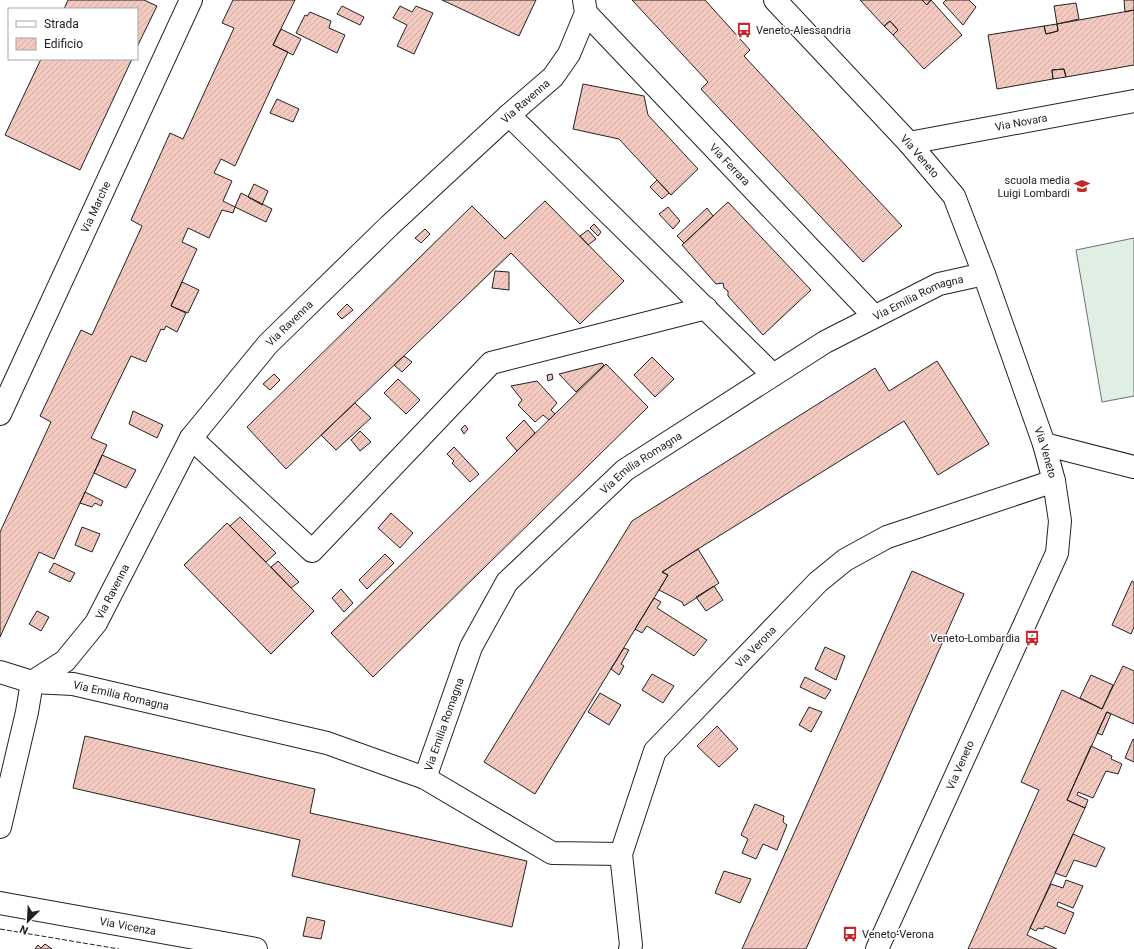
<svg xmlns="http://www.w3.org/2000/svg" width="1134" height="949" viewBox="0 0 1134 949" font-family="Roboto,sans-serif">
  <defs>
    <pattern id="building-hatch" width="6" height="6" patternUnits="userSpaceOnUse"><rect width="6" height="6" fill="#f3c9c0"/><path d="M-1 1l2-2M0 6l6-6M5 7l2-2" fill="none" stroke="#d0aca5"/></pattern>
  </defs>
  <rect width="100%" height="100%" fill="#fff"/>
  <path fill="#e0efe3" stroke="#6f6f6f" d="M1134,238V396L1102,402L1076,250Z"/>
  <path fill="url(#building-hatch)" stroke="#222" d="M68,0H144L157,6L137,47V9H64Z
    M233,0H295L273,45L288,52L235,166L221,159L214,173L232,181L223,201L235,207L233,213L222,210L209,238L188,228L182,242L197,249L171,306L186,313L177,332L166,326L164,330L161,329L146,362L131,356L91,438L107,445L54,559L39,552L0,637V532L51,422L40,416L81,330L92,335L142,226L131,220L170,133L183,139L234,28L222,23Z
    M442,0H536L519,36Z
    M632,0H705L750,50L744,56L902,226L863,262L701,89L708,82Z
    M860,0H922L927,5L931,0L962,35L924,69L893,35L898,30L890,21L884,26Z
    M922,0H931L927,5Z
    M946,0H969L976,7L963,25L943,3Z
    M1124,0H1134V10L1125,12Z
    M1076,3L1079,19L1057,24L1054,6Z
    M342,6L364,17L360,25L337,14Z
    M400,6L412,12L416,6L433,13L414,54L397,46L407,25L393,18Z
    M1134,10V65L1066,77L1064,69L1052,70L1053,79L997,89L988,35L1044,26L1046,34L1058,31L1057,24Z
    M310,12L331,21L329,28L345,35L337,53L296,33L305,15L307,16Z
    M890,21L898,30L893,35L884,26Z
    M1057,24L1058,31L1046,34L1044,26Z
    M281,29L301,39L293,55L273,45Z
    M41,59H132L80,170L5,135Z
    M1064,69L1066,77L1053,79L1052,70Z
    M583,84L644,96L648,115L698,169L671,195L619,139L573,129Z
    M277,99L299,109L293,122L270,113Z
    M657,180L669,193L662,199L650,187Z
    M254,184L268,191L262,205L248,197Z
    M241,193L272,209L266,222L235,207Z
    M545,201L624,281L580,324L511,253L286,469L247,427L472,206L505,239Z
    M728,202L811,290L763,335L728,296V291L724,288L723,283L716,284L682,245Z
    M668,207L680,221L673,229L659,214Z
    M707,208L713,216L684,243L677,236Z
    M594,224L601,232L598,236L590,228Z
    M425,229L430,234L421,243L415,238Z
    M588,230L596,239L588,245L580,236Z
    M495,271L509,272V290L492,288Z
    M182,282L199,290L188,313L171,306Z
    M347,304L353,310L342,319L337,314Z
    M404,356L412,362L402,372L394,365Z
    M652,357L674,379L655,397L634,375Z
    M937,361L989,444L938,475L904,421L698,549L662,572L668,575L535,794L484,762L632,521L875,368L889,391Z
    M602,363L604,365L576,392L559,374Z
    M606,364L648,407L373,677L331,633Z
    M274,374L280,380L270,390L263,384Z
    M552,374L553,379L548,381L547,375Z
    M398,379L420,400L406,414L384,393Z
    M537,381L557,403L551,410L555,414L549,420L543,415L535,422L518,405L522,400L511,386Z
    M355,403L371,418L336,450L321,435Z
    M133,411L163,425L157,438L129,424Z
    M524,420L535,433L517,451L506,438Z
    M465,425L468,429L464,434L461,429Z
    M360,431L371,442L360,451L351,440Z
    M454,447L479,474L470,482L452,463L454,461L447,454Z
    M102,455L136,470L126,488L94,473Z
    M85,492L103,501L101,506L95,503L92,507L80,503Z
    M391,513L413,533L400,548L378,528Z
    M240,517L276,553L266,562L230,526Z
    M227,523L314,611L271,654L184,565Z
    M82,527L100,534L92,552L75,545Z
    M698,549L719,583L684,606L682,602L659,590L668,575L662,572Z
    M385,554L394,563L367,589L359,580Z
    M278,561L299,582L291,588L271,567Z
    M54,563L75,573L70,582L49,572Z
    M912,571L964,594L806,949H742Z
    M1132,581L1134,582V627L1131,634L1112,625Z
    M714,586L723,600L706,611L696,597Z
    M341,589L353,603L344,612L332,598Z
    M654,598L661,602L657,608L707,640L694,656L647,626L642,633L635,629Z
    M37,611L49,617L41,631L29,624Z
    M825,647L845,656L836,680L815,669Z
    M624,648L629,650L621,664L624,666L619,675L611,669Z
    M1123,666L1134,671V724L1107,712L1067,800L1085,808L1027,935L1057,949H968L1039,790L1021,782L1062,690L1102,709Z
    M652,674L674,686L663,703L642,690Z
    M1091,675L1113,685L1102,709L1080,698Z
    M805,677L831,690L825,699L800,687Z
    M600,693L621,705L609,725L588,712Z
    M809,707L822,712L811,732L799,725Z
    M1107,712L1111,714L1102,735L1097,733Z
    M717,726L738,749L719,767L697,746Z
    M85,736L315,789L310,813L527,861L512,927L292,876L300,840L73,788Z
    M1133,739L1134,740V762L1125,758Z
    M1091,746L1112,756L1111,759L1122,764L1118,774L1106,771L1093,798L1078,792L1077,795L1088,800L1085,808L1067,800Z
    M755,804L784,816L783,822L787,825L777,850L763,844L756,859L742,853L748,839L741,835Z
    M1073,834L1105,848L1096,867L1074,860L1066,877L1055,873Z
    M724,871L751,879L740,903L715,893Z
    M1066,880L1083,886L1073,908L1058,902L1057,906L1074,913L1065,934L1045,926L1043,929L1038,928L1036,931L1030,928L1051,884L1063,888Z
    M307,917L325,921L321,939L303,936Z
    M45,944L52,949H35L38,945L41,948Z"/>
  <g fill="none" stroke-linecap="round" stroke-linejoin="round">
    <defs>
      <g id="minor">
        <path id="s1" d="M775,0L909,143L954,196L984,274L1044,444L1054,481L1060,521L1057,553L877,949"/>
        <path id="s2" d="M586,13L874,316"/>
        <path d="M509,115L773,375"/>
        <path id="s3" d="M909,143L1134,101"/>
        <path id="s4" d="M0,414L191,0"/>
        <path d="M191,438L312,551L491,363L706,308"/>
        <path d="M1044,444L1134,467"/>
        <path id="s5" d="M0,672L32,682L73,684L327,743L425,778L552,853L621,854"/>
        <path id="s6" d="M425,778L471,647L507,582L625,470L825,342L939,284L984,274"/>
        <path id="s7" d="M0,827L27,712L32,682L65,661L96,623L191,438L268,344L389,226L509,115L553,77L569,54L586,13L584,0"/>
        <path id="s8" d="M0,903L256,949"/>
        <path id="s9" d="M630,949L631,945L621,854L655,751L818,582L845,560L887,537L1054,481"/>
      </g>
    </defs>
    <use href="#minor" stroke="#222" stroke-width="24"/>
    <use href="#minor" stroke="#fff" stroke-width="22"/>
    <path stroke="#222" stroke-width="1" stroke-dasharray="5 2" stroke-linecap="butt" d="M0,929L119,949"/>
  </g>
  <defs>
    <symbol id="bus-bare" viewBox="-9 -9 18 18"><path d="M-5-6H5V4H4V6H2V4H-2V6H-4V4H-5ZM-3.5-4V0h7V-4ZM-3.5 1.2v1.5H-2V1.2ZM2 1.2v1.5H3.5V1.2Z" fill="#c62828" stroke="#fff" stroke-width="2.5" paint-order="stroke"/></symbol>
    <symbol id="school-bare" viewBox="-9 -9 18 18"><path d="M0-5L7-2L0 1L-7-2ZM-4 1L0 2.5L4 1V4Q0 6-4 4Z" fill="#c62828" stroke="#fff" stroke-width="2.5" paint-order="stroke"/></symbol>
  </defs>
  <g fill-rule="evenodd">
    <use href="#bus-bare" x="733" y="19" width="22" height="22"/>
    <use href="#school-bare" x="1071" y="175" width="22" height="22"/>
    <use href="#bus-bare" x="1021" y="627" width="22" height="22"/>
    <use href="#bus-bare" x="839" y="923" width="22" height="22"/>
  </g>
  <g text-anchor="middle" stroke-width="3" stroke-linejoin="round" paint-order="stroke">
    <g font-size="11" fill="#222" stroke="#fff" text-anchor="start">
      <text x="756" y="34">Veneto-Alessandria</text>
      <text x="1070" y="184" text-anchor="end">scuola media<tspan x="1070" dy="13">Luigi Lombardi</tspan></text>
      <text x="1020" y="642" text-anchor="end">Veneto-Lombardia</text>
      <text x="862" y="938">Veneto-Verona</text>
    </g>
    <g font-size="11" fill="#222" stroke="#fff">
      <text dy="4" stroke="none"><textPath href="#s7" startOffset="920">Via Ravenna</textPath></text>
      <text dy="4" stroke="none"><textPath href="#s3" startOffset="114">Via Novara</textPath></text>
      <text dy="4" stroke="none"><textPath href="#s1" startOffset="213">Via Veneto</textPath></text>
      <text dy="4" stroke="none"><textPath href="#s2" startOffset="209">Via Ferrara</textPath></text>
      <text dy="4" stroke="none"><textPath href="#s4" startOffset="228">Via Marche</textPath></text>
      <text dy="4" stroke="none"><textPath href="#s6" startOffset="717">Via Emilia Romagna</textPath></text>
      <text dy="4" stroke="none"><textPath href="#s7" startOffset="596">Via Ravenna</textPath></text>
      <text dy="4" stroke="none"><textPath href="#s1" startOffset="538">Via Veneto</textPath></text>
      <text dy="4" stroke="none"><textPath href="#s6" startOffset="393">Via Emilia Romagna</textPath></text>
      <text dy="4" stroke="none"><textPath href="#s7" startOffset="272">Via Ravenna</textPath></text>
      <text dy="4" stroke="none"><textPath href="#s9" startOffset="349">Via Verona</textPath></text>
      <text dy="4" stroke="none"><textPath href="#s5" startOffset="124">Via Emilia Romagna</textPath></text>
      <text dy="4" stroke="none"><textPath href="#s6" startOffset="57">Via Emilia Romagna</textPath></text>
      <text transform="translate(960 765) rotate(-66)" y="4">Via Veneto</text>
      <text dy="4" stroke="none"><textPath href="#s8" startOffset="130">Via Vicenza</textPath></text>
    </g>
  </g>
  <rect x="8" y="8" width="130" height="52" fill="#ffffff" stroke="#a7a7a7"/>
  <rect x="16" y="21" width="20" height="6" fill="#ffffff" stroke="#a7a7a7"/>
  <text x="44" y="28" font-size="12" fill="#222222">Strada</text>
  <rect x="16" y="38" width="20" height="12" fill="url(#building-hatch)" stroke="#a7a7a7"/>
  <text x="44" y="48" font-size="12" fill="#222222">Edificio</text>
  <g transform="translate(28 921) rotate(204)" stroke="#ffffff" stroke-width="3" paint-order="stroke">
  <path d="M0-3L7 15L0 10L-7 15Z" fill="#222222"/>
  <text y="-6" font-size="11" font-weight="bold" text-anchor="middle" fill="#222222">N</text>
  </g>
</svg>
